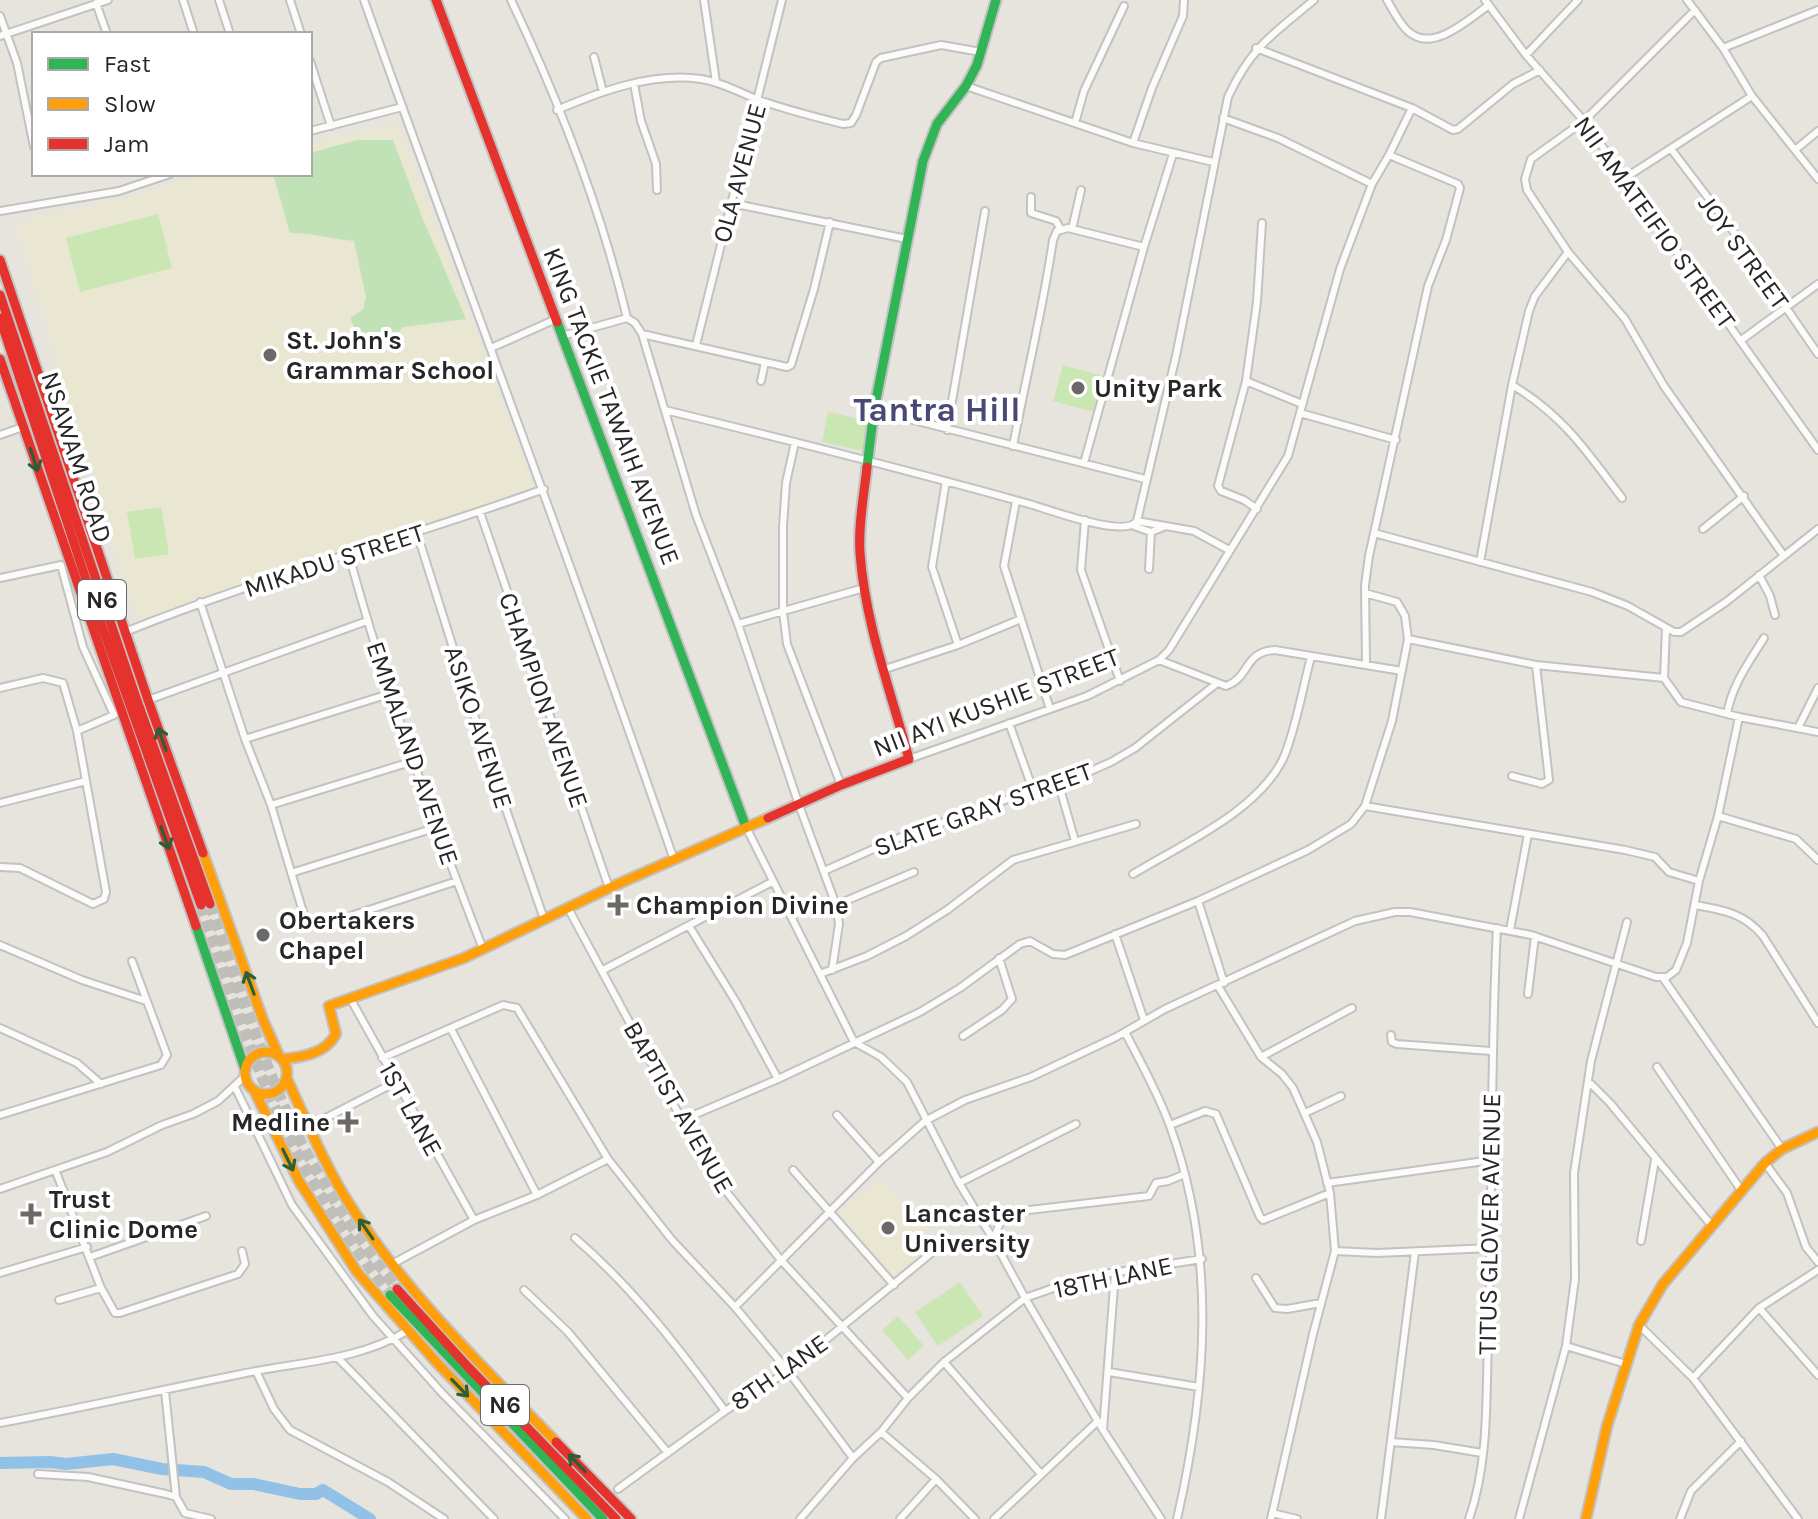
<svg xmlns="http://www.w3.org/2000/svg" width="1818" height="1519" viewBox="0 0 1818 1519" font-family="Karla,sans-serif">
  <rect width="100%" height="100%" fill="#e6e4dd"/>
  <path fill="#e9e6d1" d="M398,123L534,488L138,622L15,223L138,195L198,174H310V144Z
    M881,1178L937,1242L894,1279L838,1215Z"/>
  <path fill="#c0e2b6" d="M357,140H393L422,217L466,319L403,327L382,350L365,349L350,318L363,310L366,297L354,241C333,239 312,233 290,233L273,174H310V153Z"/>
  <path fill="#cae6b3" d="M158,214L172,268L80,292L66,238Z
    M1063,365L1103,376L1093,412L1053,401Z
    M828,412L869,421L863,451L822,442Z
    M161,507L169,554L135,559L127,512Z
    M960,1282L983,1316L938,1346L915,1312Z
    M898,1316L924,1346L908,1360L882,1330Z"/>
  <g fill="none" stroke-linecap="round" stroke-linejoin="round">
    <path stroke="#91c1e7" stroke-width="12" d="M0,1463L50,1462L66,1464L113,1459L162,1469L204,1472L231,1484H254L300,1494H316L323,1490L370,1519"/>
    <path stroke="#c0beb9" stroke-width="11" stroke-dasharray="11 5.5" stroke-linecap="butt" d="M210,904C235,975 258,1048 289,1117C317,1179 356,1235 397,1289
      M201,905C228,981 251,1062 288,1135C316,1192 351,1244 390,1295"/>
    <defs>
      <path id="street" d="M183,0L194,34
        M219,0L230,34
        M290,0L301,34
        M364,0C466,287 575,571 674,860
        M511,0C559,101 601,209 627,318L635,323L642,334L696,515L738,624L799,805L836,905L839,924L832,970
        M704,0L716,82
        M1387,0C1393,10 1400,25 1409,32C1433,53 1469,19 1489,5
        M1485,0L1526,55L1584,121L1818,450
        M1687,0L1723,48L1752,96L1818,179
        M96,3L107,34
        M1695,10L1584,121L1531,159L1525,179L1527,190L1568,252L1625,319L1664,386L1784,556
        M0,16L17,63L34,147
        M0,36L108,0
        M1256,48L1412,108L1453,130L1458,129L1513,84L1540,70
        M1723,48L1818,10
        M1526,55L1578,0
        M594,57L603,92
        M310,61L331,126
        M634,84L641,121L656,164L657,190
        M966,86L1133,143L1213,162
        M557,110C601,91 653,72 701,79C722,82 740,93 759,100C787,110 815,117 843,124L851,123L856,115L876,62L881,58L941,45L981,52
        M1223,118L1278,138L1372,184
        M1075,123L1084,91L1124,6
        M310,131L402,107
        M1133,143L1152,88L1183,16L1184,0
        M1671,149L1731,228L1818,354
        M1795,150L1818,131
        M1625,178L1752,96
        M1031,197V213L1056,221L1060,228
        M731,203L907,239
        M0,211L119,191L170,174
        M1072,229L1081,190
        M642,334L787,367L791,365L814,289L830,222
        M562,336L627,318
        M1740,341L1818,284
        M696,345L782,0
        M491,348L556,319
        M761,381L765,362
        M1246,381L1302,404
        M1512,385C1563,415 1587,452 1622,498
        M665,410C788,440 911,471 1033,505C1052,511 1126,538 1137,521L1194,531L1229,550
        M874,410L1145,479
        M1300,413L1396,440
        M947,430L985,211
        M0,435L23,427
        M795,442L786,483L783,526V612L787,644L841,785
        M1013,446C1026,377 1043,309 1053,240L1057,231L1068,228L1144,247
        M1084,463L1144,247L1173,154
        M946,481L932,567L958,645
        M1016,501L1004,566L1050,709
        M1257,509L1244,500L1221,491L1218,486L1246,381L1257,302L1262,223
        M480,512L609,888
        M1085,520L1081,570L1120,681
        M1137,521L1176,356L1228,97C1251,47 1274,33 1314,0
        M1134,526L1151,532L1166,526
        M1703,529L1744,496
        M417,533L482,740L544,919
        M1374,533L1592,592L1628,606L1674,632H1681L1726,602L1818,529
        M349,555C385,688 433,820 483,949
        M1480,562L1512,385L1529,311L1535,296L1568,252
        M61,565L83,647L114,715
        M1149,569L1151,532
        M1759,575L1770,596L1775,615
        M0,578L61,565
        M200,602L245,739L271,805L306,922L317,927L457,881
        M738,624L864,588
        M1666,628L1664,678L1681,702L1739,717L1818,732
        M125,632C262,577 405,539 544,489
        M1408,639L1536,665L1664,678
        M1159,660L1226,686C1250,678 1244,651 1275,650L1402,671
        M1366,664L1365,585L1369,556L1428,286L1446,240L1460,188L1458,184L1389,155
        M885,669L958,645L1021,619
        M0,688L43,678L63,683L77,731L106,892L104,899L93,904L20,868L0,867
        M148,700L367,621
        M1727,714C1732,685 1749,662 1764,638
        M1009,723L1033,790
        M1798,728L1818,688
        M77,731L114,715
        M245,739L392,693
        M909,759L1087,696L1159,660L1169,650L1288,456L1340,269L1372,184L1389,155L1412,108
        M1512,776L1542,784L1549,780L1536,665
        M1059,785L1075,841
        M0,803L86,781
        M271,805L414,761
        M1365,806L1625,850L1655,857L1669,872L1699,881
        M1718,816L1796,839L1818,860
        M746,827L854,1042L881,1057L907,1082L959,1183L993,1239L1025,1298L1103,1430L1161,1519
        M824,871L896,839L1033,790L1059,785L1111,762L1135,748L1216,684
        M291,873L438,827
        M1133,874C1182,844 1257,812 1283,759C1295,733 1303,686 1311,657
        M1198,901L1224,983
        M836,905L914,872
        M1695,905C1723,910 1744,913 1763,936L1818,1023
        M568,908L682,1120L725,1190L780,1259L908,1398
        M689,926L736,1002L778,1079
        M1510,930L1528,834
        M1115,934L1144,1020
        M0,945L82,980L146,1001
        M603,970L772,882
        M820,974L867,956L906,936L947,910L1013,860L1136,824
        M1663,978L1782,1149
        M1218,986L1261,1057L1282,1074L1293,1088L1317,1142L1330,1193L1335,1251L1313,1334L1271,1519
        M1528,994L1535,936
        M350,998L474,1220
        M0,1028L77,1063L101,1084
        M451,1029L537,1195
        M1125,1032C1141,1063 1158,1093 1170,1126C1217,1255 1207,1388 1177,1519
        M1391,1035L1392,1042L1397,1044L1491,1051
        M963,1036L1002,1010L1012,999L999,958
        M1261,1057L1352,1008
        M382,1058L503,1005L517,1008L608,1159L672,1240L735,1307L788,1371L853,1458
        M1657,1067L1741,1190
        M1588,1081L1610,1103L1712,1226
        M235,1087L292,1205L373,1316L442,1393L565,1519
        M1305,1113L1341,1096
        M0,1115L161,1065L167,1055L132,961
        M837,1115L879,1162
        M682,1120L778,1079L920,1012L960,988L1020,944L1030,941L1053,954L1065,955L1198,901L1308,850L1351,824L1365,806L1392,721L1408,639L1405,616L1397,602L1365,593
        M1170,1125L1205,1111L1216,1114L1260,1217L1263,1220L1330,1193
        M308,1127L396,1082
        M1765,1163L1787,1193L1806,1247L1818,1262
        M793,1170L894,1285
        M56,1172L101,1288L115,1313H120L238,1274L245,1264L242,1251
        M959,1183L1076,1124
        M1327,1183L1492,1160
        M0,1189L107,1152L162,1125L193,1114L218,1101L245,1076
        M575,1238C633,1288 680,1349 725,1411
        M993,1239L1002,1219L1011,1212L1149,1196L1156,1183L1168,1181L1185,1174
        M1641,1241L1655,1160
        M1335,1251L1377,1253L1491,1248
        M90,1257L206,1216
        M392,1264L474,1220L537,1195L608,1159
        M0,1273L87,1247
        M1256,1278L1275,1308L1287,1309L1321,1303
        M524,1290L568,1332L668,1453
        M59,1300L101,1288
        M735,1307L879,1162L925,1121L965,1100L1031,1077L1116,1037L1165,1009L1355,921L1395,912H1410L1531,935L1656,977H1667L1676,970L1687,943L1699,881L1718,816L1739,717
        M1759,1308L1818,1270
        M1639,1325L1693,1378L1798,1519
        M1566,1346L1626,1364
        M337,1357L494,1519
        M944,1362L1041,1474
        M256,1371L274,1409L290,1430L388,1482L444,1519
        M1109,1372L1199,1387
        M1693,1378L1759,1308L1818,1375
        M165,1391L176,1497
        M0,1423C81,1408 161,1390 241,1374C296,1362 358,1361 407,1331
        M1103,1430L1115,1273
        M881,1432L936,1479L975,1519
        M1391,1442L1434,1445L1482,1453
        M38,1474L88,1477L166,1494L176,1497L185,1513L211,1519
        M618,1489L725,1411L788,1371L935,1250
        M1272,1513L1297,1519
        M800,1519L853,1458L881,1432L908,1398L944,1362L1025,1298L1085,1277L1202,1259
        M900,1519L936,1479
        M994,1519L1098,1421
        M1381,1519L1415,1252
        M1469,1519C1489,1462 1486,1397 1488,1337C1493,1201 1490,1064 1497,928
        M1519,1519L1566,1346L1575,1279L1574,1173L1591,1061L1627,922
        M1680,1519L1691,1491L1741,1441"/>
      <path id="fast" d="M557,322L746,827
        M867,467L874,410L923,161L937,124L966,86L977,65L996,0
        M196,926L245,1069
        M390,1295L603,1519"/>
      <path id="slow" d="M203,853L263,1020L279,1056
        M245 1073a21 21 0 1 1 42 0a21 21 0 1 1-42 0Z
        M283,1059C304,1057 326,1053 336,1034L329,1006L464,958L609,888L768,818
        M287,1079C307,1122 325,1166 350,1205C407,1294 483,1367 556,1442
        M254,1090L299,1181L357,1272L438,1364L587,1519
        M1586,1519L1607,1426L1639,1325L1663,1284L1765,1163L1782,1149L1818,1132"/>
      <path id="jam" d="M436,0L557,322
        M0,260L148,700L203,853
        M0,295L135,695L210,904
        M0,318L93,601L201,905
        M0,359L196,926
        M768,818L841,785L909,759C891,692 865,623 860,553C858,525 864,495 867,467
        M397,1289L469,1368L616,1519
        M556,1442L631,1519"/>
    </defs>
    <use href="#street" stroke="#c3c2c2" stroke-width="10"/>
    <use href="#fast" stroke="#c3c2c2" stroke-width="13"/>
    <use href="#slow" stroke="#c3c2c2" stroke-width="13"/>
    <use href="#jam" stroke="#c3c2c2" stroke-width="13"/>
    <use href="#street" stroke="#fbfbfa" stroke-width="6"/>
    <use href="#fast" stroke="#30b455" stroke-width="9"/>
    <use href="#slow" stroke="#ff9f0a" stroke-width="9"/>
    <use href="#jam" stroke="#e5322d" stroke-width="9"/>
  </g>
  <defs><path id="oneway-shaft" d="M-6 0H5M1.5-3L5.5 0L1.5 3" fill="none" stroke-width="1.6" stroke-linecap="round" stroke-linejoin="round" transform="scale(2)"/></defs>
  <g stroke="#2b5f39">
    <use href="#oneway-shaft" transform="translate(34 460) rotate(72)"/>
    <use href="#oneway-shaft" transform="translate(162 739) rotate(-110)"/>
    <use href="#oneway-shaft" transform="translate(165 838) rotate(70)"/>
    <use href="#oneway-shaft" transform="translate(250 983) rotate(-110)"/>
    <use href="#oneway-shaft" transform="translate(288 1160) rotate(64)"/>
    <use href="#oneway-shaft" transform="translate(366 1229) rotate(-125)"/>
    <use href="#oneway-shaft" transform="translate(460 1388) rotate(46)"/>
    <use href="#oneway-shaft" transform="translate(577 1463) rotate(-134)"/>
  </g>
  <g fill="#6a6967" stroke="#fff" stroke-width="3">
    <circle cx="270" cy="355" r="8"/>
    <circle cx="1078" cy="388" r="8"/>
    <path d="M614 893h8v8h8v8h-8v8h-8v-8h-8v-8h8z"/>
    <circle cx="263" cy="935" r="8"/>
    <path d="M344 1110h8v8h8v8h-8v8h-8v-8h-8v-8h8z"/>
    <path d="M27 1202h8v8h8v8h-8v8h-8v-8h-8v-8h8z"/>
    <circle cx="888" cy="1228" r="8"/>
  </g>
  <g text-anchor="middle" stroke-width="8" stroke-linejoin="round" paint-order="stroke">
    <g fill="#fff" stroke="#686868" stroke-width="2">
      <rect x="78" y="580" width="48" height="40" rx="6"/>
      <rect x="481" y="1385" width="48" height="40" rx="6"/>
    </g>
    <g font-size="24" font-weight="bold" fill="#272727">
      <text x="102" y="608">N6</text>
      <text x="505" y="1413">N6</text>
    </g>
    <g font-size="26" fill="#272727" stroke="#fff">
      <text transform="translate(739 173) rotate(-75)" y="9">OLA AVENUE</text>
      <text transform="translate(1655 222) rotate(54)" y="9">NII AMATEIFIO STREET</text>
      <text transform="translate(1744 252) rotate(54)" y="9">JOY STREET</text>
      <text transform="translate(612 406) rotate(69)" y="9">KING TACKIE TAWAIH AVENUE</text>
      <text transform="translate(77 457) rotate(72)" y="9">NSAWAM ROAD</text>
      <text transform="translate(334 560) rotate(-18)" y="9">MIKADU STREET</text>
      <text transform="translate(544 700) rotate(71)" y="9">CHAMPION AVENUE</text>
      <text transform="translate(996 702) rotate(-21)" y="9">NII AYI KUSHIE STREET</text>
      <text transform="translate(479 727) rotate(72)" y="9">ASIKO AVENUE</text>
      <text transform="translate(413 753) rotate(71)" y="9">EMMALAND AVENUE</text>
      <text transform="translate(983 809) rotate(-20)" y="9">SLATE GRAY STREET</text>
      <text transform="translate(679 1107) rotate(60)" y="9">BAPTIST AVENUE</text>
      <text transform="translate(411 1109) rotate(61)" y="9">1ST LANE</text>
      <text transform="translate(1489 1224) rotate(-89)" y="9">TITUS GLOVER AVENUE</text>
      <text transform="translate(1113 1277) rotate(-12)" y="9">18TH LANE</text>
      <text transform="translate(779 1372) rotate(-35)" y="9">8TH LANE</text>
    </g>
    <g font-size="26" font-weight="bold" fill="#272727" stroke="#fff" text-anchor="start">
      <text x="286" y="349">St. John's<tspan x="286" dy="30">Grammar School</tspan></text>
      <text x="1094" y="397">Unity Park</text>
      <text x="636" y="914">Champion Divine</text>
      <text x="279" y="929">Obertakers<tspan x="279" dy="30">Chapel</tspan></text>
      <text x="330" y="1131" text-anchor="end">Medline</text>
      <text x="49" y="1208">Trust<tspan x="49" dy="30">Clinic Dome</tspan></text>
      <text x="904" y="1222">Lancaster<tspan x="904" dy="30">University</tspan></text>
    </g>
    <g font-size="34" font-weight="bold" fill="#4a4976" stroke="#fff">
      <text x="937" y="421">Tantra Hill</text>
    </g>
  </g>
  <rect x="32" y="32" width="280" height="144" fill="#ffffff" stroke="#a9a9a9" stroke-width="2"/>
  <rect x="48" y="58" width="40" height="12" fill="#30b455" stroke="#a9a9a9" stroke-width="2"/>
  <text x="104" y="72" font-size="24" fill="#272727">Fast</text>
  <rect x="48" y="98" width="40" height="12" fill="#ff9f0a" stroke="#a9a9a9" stroke-width="2"/>
  <text x="104" y="112" font-size="24" fill="#272727">Slow</text>
  <rect x="48" y="138" width="40" height="12" fill="#e5322d" stroke="#a9a9a9" stroke-width="2"/>
  <text x="104" y="152" font-size="24" fill="#272727">Jam</text>
</svg>
